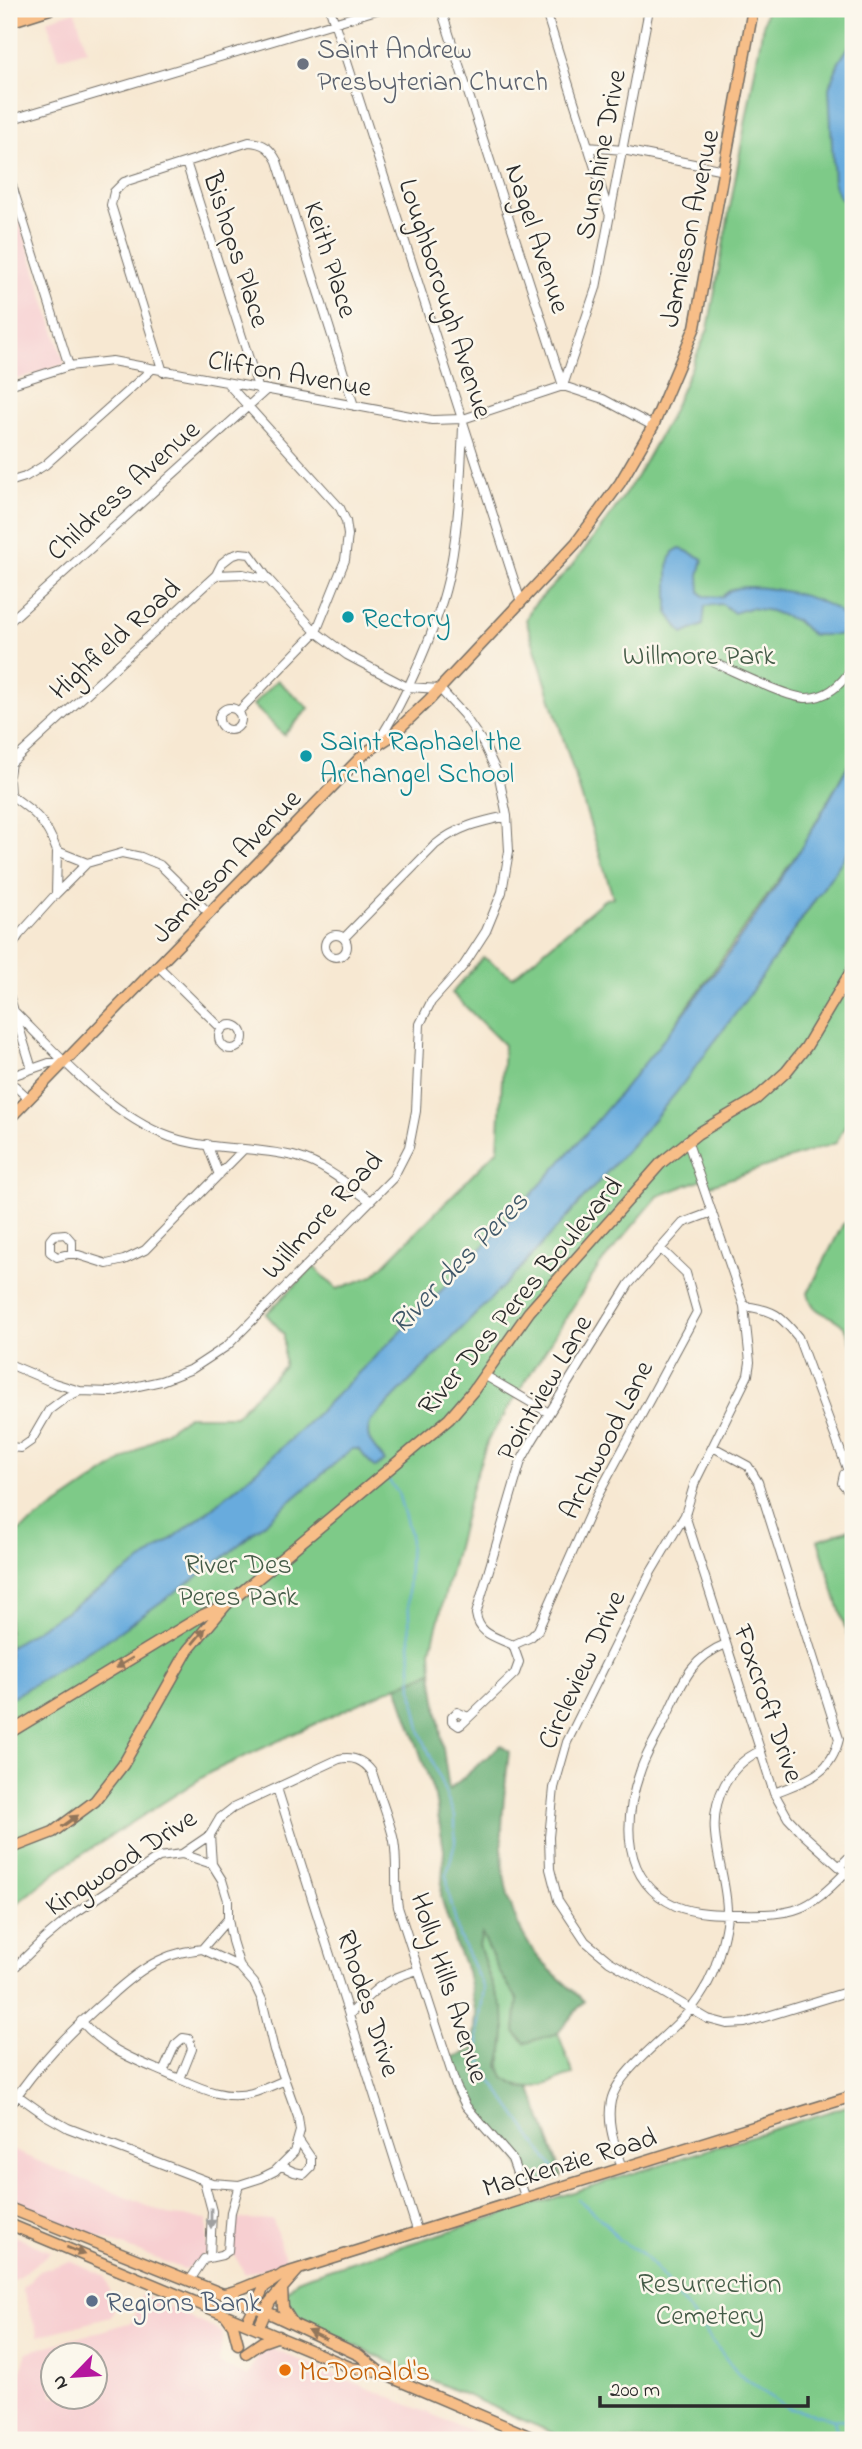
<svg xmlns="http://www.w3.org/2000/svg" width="862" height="2449" viewBox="0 0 862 2449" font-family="'Indie Flower',sans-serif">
  <rect width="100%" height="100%" fill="#fbf7ec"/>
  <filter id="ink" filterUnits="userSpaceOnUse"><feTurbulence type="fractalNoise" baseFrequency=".0143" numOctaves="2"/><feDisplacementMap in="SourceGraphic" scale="14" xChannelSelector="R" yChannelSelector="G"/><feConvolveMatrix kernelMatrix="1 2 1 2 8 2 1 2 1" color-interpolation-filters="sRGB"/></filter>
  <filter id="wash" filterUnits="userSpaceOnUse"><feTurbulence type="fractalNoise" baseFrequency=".00686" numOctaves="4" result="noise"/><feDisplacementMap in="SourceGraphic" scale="28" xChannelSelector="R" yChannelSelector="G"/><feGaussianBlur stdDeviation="1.57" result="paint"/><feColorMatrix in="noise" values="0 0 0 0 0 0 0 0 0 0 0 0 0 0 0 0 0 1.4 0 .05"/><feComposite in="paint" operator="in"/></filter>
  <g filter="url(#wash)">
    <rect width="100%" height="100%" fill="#f7e8d2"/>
    <path fill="#f7cfd1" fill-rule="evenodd" d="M75,11L87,50L59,58L47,20Z
      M9,188L65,364L9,382Z
      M9,2149L172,2216L207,2219V2251L192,2267L184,2269L9,2203Z
      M233,2219L273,2220L286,2262L245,2274L231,2249Z
      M9,2234L51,2252L9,2284Z
      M71,2261L105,2276L115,2305L111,2317L38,2336L22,2288L40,2271Z
      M142,2294L223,2333L219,2364L248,2377L260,2350L270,2348L494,2440H9V2410L27,2352L132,2322ZM52,2354H94V2396H52Z"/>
    <path fill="#7eca88" stroke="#547a5a" stroke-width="2" d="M766,9H853V756L802,847L661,1044L780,952L853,843V1111L836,1143L708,1186L705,1178L658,1196L599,1266L488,1440L473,1483L431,1650L432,1672L397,1686L211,1772L58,1870L9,1910V1538L188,1416H235L284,1366V1334L266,1314L314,1267L337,1289L373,1276L498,1149L504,1045L452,993L483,957L513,977L604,900L613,897L526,620L531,608L569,569L606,522L637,476L669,419L708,329Z
      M277,680L309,708L284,735L253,705Z
      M853,1220V1348C850,1339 848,1329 840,1323C825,1311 813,1315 808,1293L843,1224Z
      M853,1528V1653L818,1540Z
      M483,1932L499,1971L518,2000L515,2032L525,2043L558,2033L573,2074C545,2084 531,2097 504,2078C495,2057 508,2049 504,2030C500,2001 487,1972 479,1945Z
      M853,2104V2440H569L365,2351L295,2314L289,2308L286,2293L297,2280L310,2275Z"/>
    <path fill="#66ae74" stroke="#486c50" stroke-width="2" d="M432,1672L449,1790L501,1745L509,1752C501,1823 490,1894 537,1956C550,1972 569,1986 584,2001L558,2033L525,2043L515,2032L518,2000L499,1971L482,1934L479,1945L489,1977L504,2010L505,2032L503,2050L499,2065L504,2078L523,2089H531L562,2176L531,2185L527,2184L515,2155L471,2105L462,2091L450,2058L473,2050L476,2015L467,1971L456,1946L441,1897L444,1850L435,1797L397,1686Z"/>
    <path fill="#68abdd" stroke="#4a6b84" stroke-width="2" d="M853,40V204C841,203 837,194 834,184L829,88L839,62Z
      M680,548L703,559L699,575L700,592L704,596L722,597C723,596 730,590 731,590C752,580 826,597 841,614C845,619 844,625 844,630L839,635H812L797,621L771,611L750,608L734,613L722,604L705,606L703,625L683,634L668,613V566L673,552Z
      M853,756V843L839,865L747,998L676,1093L638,1138L517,1272L371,1421C362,1438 375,1448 385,1461L375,1468L358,1449H352L222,1559L107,1640L9,1699V1647C81,1602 153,1557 219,1502C279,1454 332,1398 387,1345C539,1195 686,1028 801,848C820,818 836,787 853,756Z"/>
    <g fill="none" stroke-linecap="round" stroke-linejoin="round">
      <path stroke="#68abdd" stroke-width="2" d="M387,1478L398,1493L410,1534L408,1592L412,1689L421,1733L455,1817V1843L447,1873L448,1890L459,1936L484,1989L478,2029V2055L491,2080L557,2173
        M578,2199L603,2221L619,2240L640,2252L659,2272L738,2374L787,2408L834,2419L853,2420
        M834,2420L839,2440"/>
    </g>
  </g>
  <g filter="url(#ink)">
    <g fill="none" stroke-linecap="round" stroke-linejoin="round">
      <defs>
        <path id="minor" d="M330,9L521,602
          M441,9L563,386L603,399L653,426
          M545,9L610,216
          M9,120L380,9
          M588,147L623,150L724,170
          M186,162L259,390
          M9,176L69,366
          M163,372L111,205L114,192L124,182L249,142C264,143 270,148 277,161L354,406
          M228,384L340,508L346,521L348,535L345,560L316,632L238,712
          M9,385L69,366L112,361L432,420L463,419L563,386L596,288L649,9
          M9,482L25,477L45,465L151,370
          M216,575L243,574L269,580
          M9,622L265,391
          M715,663C734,671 787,698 806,698C828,698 843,683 853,666
          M219 719a11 11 0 1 1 22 0a11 11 0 1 1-22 0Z
          M377,743C406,699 440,622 450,570C459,523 461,474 463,426
          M9,775L11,763L216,575L222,563L231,556L240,553L250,554L269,580L316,632L347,655L407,687L440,689L463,714L483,743L499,777L507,816L509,851L502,892L486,931L464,965L431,1002L420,1024L416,1111L409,1147L393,1178L227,1346L192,1369L161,1381L111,1392L80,1391L65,1398L49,1410L31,1441L21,1448L9,1447
          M9,782L10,795
          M9,794C35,812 46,821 57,851L87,863L122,853L141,857L160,865L210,914
          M56,894L87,863
          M325 946a11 11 0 1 1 22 0a11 11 0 1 1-22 0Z
          M344,938L435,845C457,827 479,822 507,816
          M9,951L19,935L56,894L57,851
          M159,967L222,1029
          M9,995L32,1069
          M14,1011C58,1055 111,1116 170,1137C210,1151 257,1146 297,1157C325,1165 347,1184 370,1201
          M219 1037a12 12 0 1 1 24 0a12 12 0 1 1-24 0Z
          M9,1077L49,1063L66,1061
          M9,1086H15L28,1098
          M687,1140L744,1306L750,1362L748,1375L695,1482L685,1515L651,1572L567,1742L554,1788L549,1837L550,1869L558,1900L585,1941L609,1961L708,2019L727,2024L745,2023L853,1990
          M207,1144L219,1175
          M72,1253V1242L65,1234L54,1235L50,1240V1252L57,1257L72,1253L107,1264L124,1260L145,1250L243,1150
          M744,1306C774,1310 779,1314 798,1337L848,1471
          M9,1364L54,1383L80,1391
          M484,1375L549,1413
          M713,1447L748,1466L758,1482L839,1739C830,1776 806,1780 774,1793
          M851,1471L844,1474L842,1483L847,1489H853
          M685,1515L774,1793L788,1818L804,1835L853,1879
          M726,1644C687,1659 680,1690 663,1724C655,1740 645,1756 640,1772C623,1821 621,1881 676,1906C695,1914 719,1914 739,1914C795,1915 807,1912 846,1872
          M513,1645C496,1637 479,1635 476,1614L521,1461L532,1441L629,1284L683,1223L712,1212
          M513,1645L531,1637L538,1630L597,1497L697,1312L686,1273L661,1249
          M468,1717L457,1712L452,1717V1721L459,1726L462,1724L515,1673L519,1662L513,1645
          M277,1788L418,2233
          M182,1854L212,1864
          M840,1866L853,1853
          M202,1949L240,1967
          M9,1973L44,1939L75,1913L159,1857L182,1854L210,1835L220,1818L233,1808L339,1759C353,1756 363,1760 372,1772C379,1795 389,1818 394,1841C398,1863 394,1885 398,1907L456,2086L466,2106L512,2159L526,2199
          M350,2014C375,1989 383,1980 418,1970
          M81,2021C106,2049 130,2058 163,2072
          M180,2079L192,2049L189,2039L183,2038L175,2045L163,2072C191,2083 221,2102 252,2093C263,2090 273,2085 283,2081
          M17,2095L45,2115L68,2128L212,2183L239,2185L261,2178L275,2171L294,2152L300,2131L298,2117L274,2050L262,2000L254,1983L240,1967L232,1941L228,1919V1900L222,1880L212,1864L210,1835
          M9,2107C38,2064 68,2033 108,1998C123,1984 141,1969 160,1960C174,1953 188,1951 202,1949L228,1919
          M282,2166L294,2172L304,2174L311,2167V2158L298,2139
          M622,2169C616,2147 606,2124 611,2101C617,2071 670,2035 690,2010C703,1994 714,1974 719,1954C723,1940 727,1926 727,1912C727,1885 717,1860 715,1833C712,1799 729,1765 760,1751
          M204,2181L212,2211L210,2257
          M190,2280L204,2259L222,2255L228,2251L231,2212L239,2185"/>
        <path id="major" d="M9,22L50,9
          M9,1119L365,753L390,737L429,700L576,543L620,483L653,426L695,327L753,9
          M9,1733L203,1615L223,1606
          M9,1849L53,1832L95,1801L123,1765L188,1650L226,1605L449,1419L473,1391L529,1312L661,1163L697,1134L756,1099L786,1072L806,1047L853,968
          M9,2208L265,2311L359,2355L381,2373L538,2440
          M9,2224L352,2368L379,2372
          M282,2288L283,2308L293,2324
          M224,2294C241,2291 256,2281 273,2277
          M225,2314L233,2325L238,2344
          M247,2322L264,2287L283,2274L853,2096
          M259,2327L270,2302L299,2269
          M246,2353L262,2342L279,2336"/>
      </defs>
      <use href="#minor" stroke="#726d65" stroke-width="10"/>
      <use href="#major" stroke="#726d65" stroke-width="13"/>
      <use href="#minor" stroke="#fff" stroke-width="8"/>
      <use href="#major" stroke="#f7be88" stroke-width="10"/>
    </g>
    <defs><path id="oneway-solid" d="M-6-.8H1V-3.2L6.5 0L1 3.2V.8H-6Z" transform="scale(1.75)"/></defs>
    <g fill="#91745a">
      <use href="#oneway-solid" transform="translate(199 1636) rotate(-50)"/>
      <use href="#oneway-solid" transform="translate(124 1663) rotate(149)"/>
      <use href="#oneway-solid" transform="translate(70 1821) rotate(-35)"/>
      <use href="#oneway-solid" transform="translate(76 2251) rotate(22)"/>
      <use href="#oneway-solid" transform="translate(317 2335) rotate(-155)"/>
    </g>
    <use fill="#a0a0a0" href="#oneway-solid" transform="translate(211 2218) rotate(90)"/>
  </g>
  <circle fill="#6b7280" stroke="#fbf7ec" stroke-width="2.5" cx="303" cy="64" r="7"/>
  <g fill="#0f9aa8" stroke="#fbf7ec" stroke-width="2.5">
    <circle cx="348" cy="617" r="7"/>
    <circle cx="306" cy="756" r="7"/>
  </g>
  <circle fill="#5c6f8a" stroke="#fbf7ec" stroke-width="2.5" cx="92" cy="2301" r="7"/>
  <circle fill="#e8710a" stroke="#fbf7ec" stroke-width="2.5" cx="285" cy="2370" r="7"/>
  <g text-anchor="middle" stroke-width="5" stroke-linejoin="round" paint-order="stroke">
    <g font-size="28" fill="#5b616d" stroke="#fbf7ec" text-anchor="start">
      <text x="317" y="58">Saint Andrew<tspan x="317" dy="32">Presbyterian Church</tspan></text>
    </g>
    <g font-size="28" fill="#2b2b2b" stroke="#fbf7ec">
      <text transform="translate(599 154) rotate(-79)" y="10">Sunshine Drive</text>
      <text transform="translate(688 228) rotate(-78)" y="10">Jamieson Avenue</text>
      <text transform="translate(539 238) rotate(72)" y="10">Nagel Avenue</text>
      <text transform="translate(238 249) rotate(72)" y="10">Bishops Place</text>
      <text transform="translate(332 259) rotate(72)" y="10">Keith Place</text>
      <text transform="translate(447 298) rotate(72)" y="10">Loughborough Avenue</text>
      <text transform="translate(290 372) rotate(10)" y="10">Clifton Avenue</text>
      <text transform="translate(122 489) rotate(-42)" y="10">Childress Avenue</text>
      <text transform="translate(114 638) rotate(-42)" y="10">Highfield Road</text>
      <text transform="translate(225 865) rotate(-46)" y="10">Jamieson Avenue</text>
      <text transform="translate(321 1214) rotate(-47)" y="10">Willmore Road</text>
      <text transform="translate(519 1295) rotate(-50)" y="10">River Des Peres Boulevard</text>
      <text transform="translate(543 1387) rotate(-60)" y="10">Pointview Lane</text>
      <text transform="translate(605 1439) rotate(-63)" y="10">Archwood Lane</text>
      <text transform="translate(580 1669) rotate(-65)" y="10">Circleview Drive</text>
      <text transform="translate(770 1703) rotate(71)" y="10">Foxcroft Drive</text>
      <text transform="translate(120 1861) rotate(-33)" y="10">Kingwood Drive</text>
      <text transform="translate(451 1987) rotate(72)" y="10">Holly Hills Avenue</text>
      <text transform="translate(370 2003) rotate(72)" y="10">Rhodes Drive</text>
      <text transform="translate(569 2161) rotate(-17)" y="10">Mackenzie Road</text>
    </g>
    <g font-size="28" fill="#0d838f" stroke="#fbf7ec" text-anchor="start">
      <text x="362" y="627">Rectory</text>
      <text x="320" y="750">Saint Raphael the<tspan x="320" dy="32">Archangel School</tspan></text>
    </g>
    <g font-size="28" fill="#445b47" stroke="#fbf7ec">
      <text x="699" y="664">Willmore Park</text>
      <text x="238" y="1573">River Des<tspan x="238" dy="32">Peres Park</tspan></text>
      <text x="710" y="2292">Resurrection<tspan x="710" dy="32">Cemetery</tspan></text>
    </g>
    <g font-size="28" fill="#4e5e75" stroke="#fbf7ec" text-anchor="start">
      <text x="106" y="2311">Regions Bank</text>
    </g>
    <g font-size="28" fill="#c56008" stroke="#fbf7ec" text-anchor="start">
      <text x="299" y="2380">McDonald's</text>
    </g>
    <g font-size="30" font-style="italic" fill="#405869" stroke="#fbf7ec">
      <text transform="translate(458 1262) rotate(-46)" y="10">River des Peres</text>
    </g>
  </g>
  <rect width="862" height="2449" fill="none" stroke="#fbf7ec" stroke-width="35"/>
  <g transform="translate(74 2376) rotate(245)"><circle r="33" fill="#fbf7ec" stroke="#a8a59f" stroke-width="2"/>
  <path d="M0-5L12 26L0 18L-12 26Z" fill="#b5179e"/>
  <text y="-10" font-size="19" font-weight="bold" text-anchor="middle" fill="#2b2b2b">N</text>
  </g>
  <path d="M600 2396v10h208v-10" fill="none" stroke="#2b2b2b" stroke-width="3.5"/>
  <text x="610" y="2396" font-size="21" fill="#2b2b2b" stroke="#fbf7ec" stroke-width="5" paint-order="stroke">200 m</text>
</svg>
